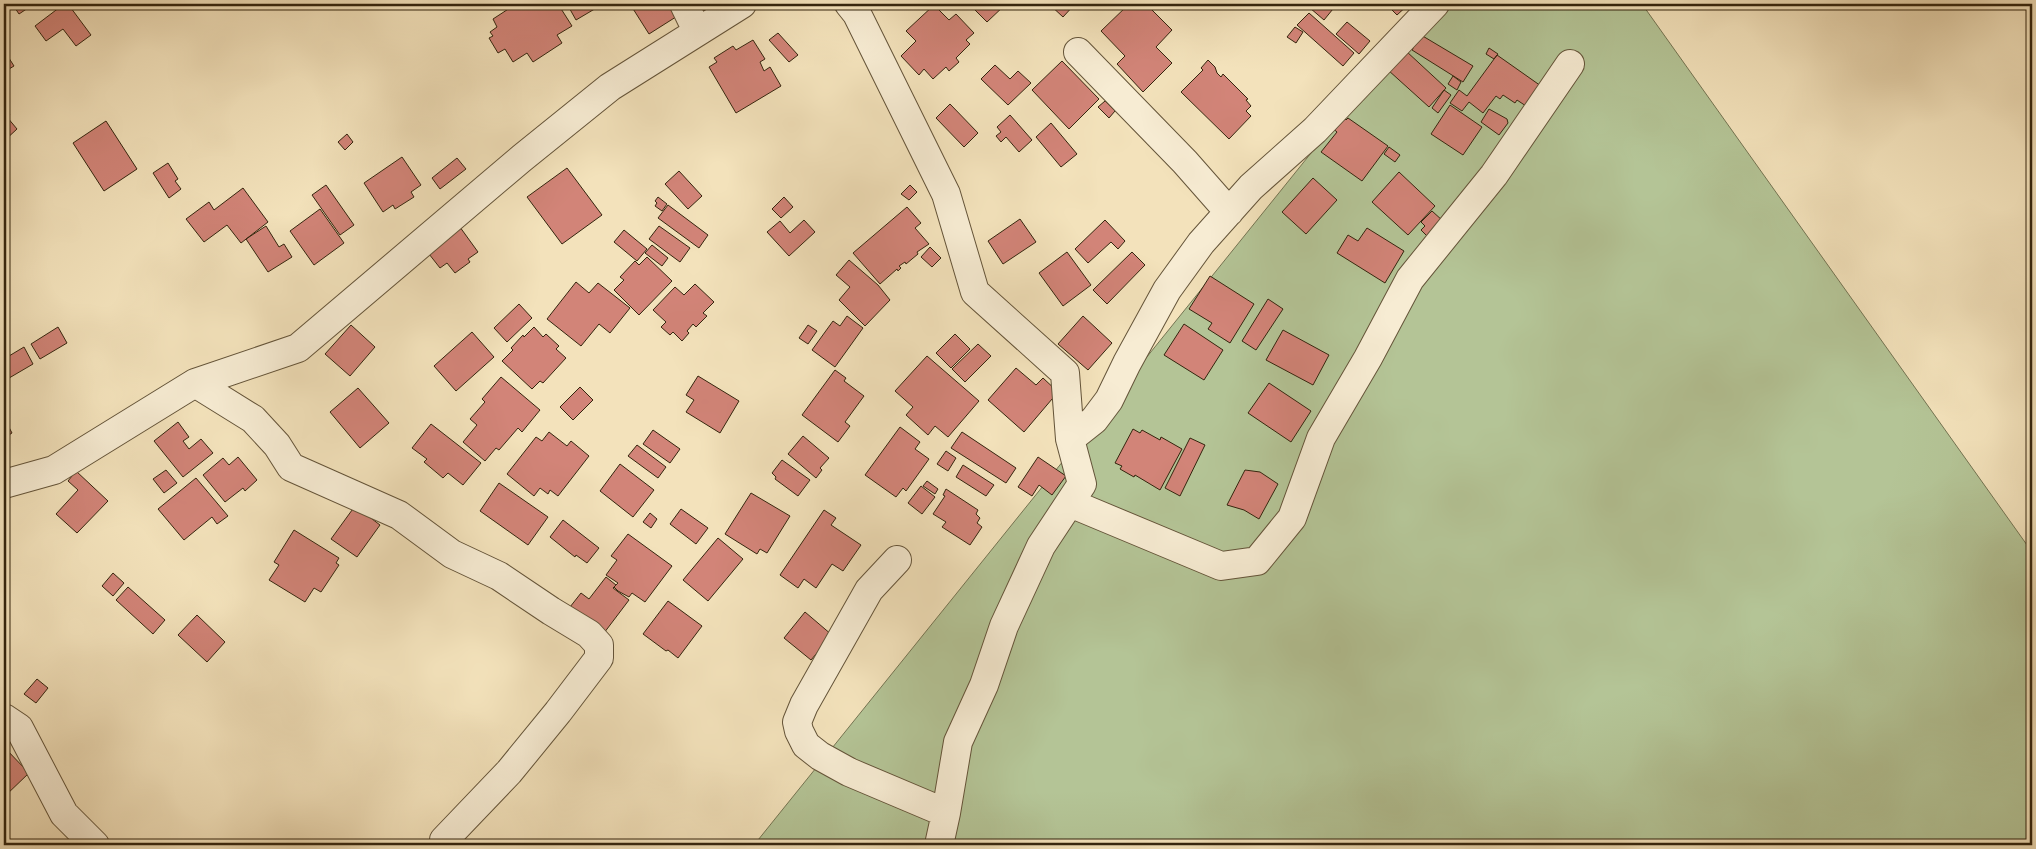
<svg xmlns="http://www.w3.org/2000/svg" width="2036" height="849" viewBox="0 0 2036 849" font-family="'IM FELL English',serif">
  <rect width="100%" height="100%" fill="#f3e2bb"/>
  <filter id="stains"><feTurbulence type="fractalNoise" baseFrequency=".004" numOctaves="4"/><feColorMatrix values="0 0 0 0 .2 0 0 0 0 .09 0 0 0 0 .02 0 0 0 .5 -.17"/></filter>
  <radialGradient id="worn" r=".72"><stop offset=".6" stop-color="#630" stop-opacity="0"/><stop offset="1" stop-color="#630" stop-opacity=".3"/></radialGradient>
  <path fill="#b4c496" stroke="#747452" d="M1431,4H1642L2032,552V845H754Z"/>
  <path fill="#d28478" stroke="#34250e" d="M15,4H34L19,14L13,5Z
    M64,4H68L91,35L76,46L63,29L46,41L35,26Z
    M516,4H558L572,26L557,35L562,43L533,62L527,53L513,62L505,49L498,53L489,38L493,36L490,32L497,27L493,19Z
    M567,4H596L598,7L576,20Z
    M630,4H672L679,15L649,34Z
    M969,4H1006L987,22Z
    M1049,4H1075L1063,17Z
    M1129,4H1146L1172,30L1156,47L1172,63L1143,92L1117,64L1125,56L1101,31Z
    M1314,4H1337L1324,20L1310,8Z
    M1386,4H1409L1397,15Z
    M934,5L949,20L956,14L974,33L966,40L970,44L956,58L959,62L949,71L946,67L933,79L924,69L919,75L901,56L916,41L906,31Z
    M1309,13L1354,53L1343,66L1297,25Z
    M1347,22L1370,41L1359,54L1336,34Z
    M1295,27L1303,32L1296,43L1287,37Z
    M778,33L798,55L789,62L769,40Z
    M1421,35L1473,66L1463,82L1412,50Z
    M753,40L765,59L760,62L764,71L770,67L781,86L736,113L709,67L717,62L714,58L733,46L736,50Z
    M4,45L9,54L7,55L14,66L4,72Z
    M1489,48L1498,54L1494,59L1486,54Z
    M1406,51L1446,88L1429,107L1388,70Z
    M1497,55L1541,86L1526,106L1517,100L1515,103L1503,95L1500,99L1496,96L1483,113L1469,102L1462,111L1450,103L1459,90L1467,96Z
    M1208,60L1215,67L1217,73L1221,77L1223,74L1248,99L1246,100L1251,106L1246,111L1251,116L1229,139L1181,92L1203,70L1201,68Z
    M1062,61L1099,99L1069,129L1032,90Z
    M995,65L1010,79L1018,71L1031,83L1008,105L981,79Z
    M1453,76L1461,82L1457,90L1448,84Z
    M1444,90L1451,95L1438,113L1432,108Z
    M1105,101L1115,111L1109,118L1098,107Z
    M950,104L978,133L964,147L936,118Z
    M1450,105L1482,127L1463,155L1431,134Z
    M4,108L10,115L7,117L17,129L4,141Z
    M1489,109L1507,119L1508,123L1499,135L1481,122Z
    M1340,114L1346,120L1348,118L1388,146L1362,181L1321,152L1337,132L1330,126Z
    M1010,115L1032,140L1019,152L1006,137L1001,142L996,136L1001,132L997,127Z
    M106,121L137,169L104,191L73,143Z
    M1051,123L1077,154L1061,167L1036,137Z
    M347,134L353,142L345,150L338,142Z
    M1389,147L1400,155L1395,162L1384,154Z
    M402,157L421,185L411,192L414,197L395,209L393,205L383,212L364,183Z
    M457,158L466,169L440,189L432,178Z
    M168,163L178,179L175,181L181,189L169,198L153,173Z
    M567,168L602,215L562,244L527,197Z
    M679,171L702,196L688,209L665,184Z
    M1399,172L1435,206L1408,235L1372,202Z
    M1313,178L1337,200L1306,234L1282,212Z
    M326,185L354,225L340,235L312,195Z
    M910,185L917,192L909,200L901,194Z
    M243,188L268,222L241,243L227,225L204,242L186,219L209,202L214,210Z
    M658,197L667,204L662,211L655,206L657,203L655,201Z
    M784,197L793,207L781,218L772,209Z
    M668,205L708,235L699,248L658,218Z
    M907,207L921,223L915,228L929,244L917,252L918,254L906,264L905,262L899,266L901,268L898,271L897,269L880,284L853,253Z
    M320,209L344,243L314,265L290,231Z
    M1432,211L1443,221L1429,238L1421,230L1425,226L1421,222Z
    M1020,219L1036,242L1003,264L988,241Z
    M804,220L815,232L789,256L767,232L780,221L790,233Z
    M1105,220L1125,241L1118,249L1111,242L1088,263L1075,249Z
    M457,223L478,252L468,259L470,262L455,273L447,263L440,268L422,245Z
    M266,226L279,247L284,244L292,257L268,272L246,239Z
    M659,226L690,248L680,262L649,239Z
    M1367,228L1404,251L1385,283L1337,253L1348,235L1358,241Z
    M624,230L647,249L637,261L614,242Z
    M652,245L668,258L662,266L645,253Z
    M930,247L941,258L932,267L921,257Z
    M1067,252L1091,285L1063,306L1039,273Z
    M1132,252L1145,265L1107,304L1093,290Z
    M647,257L672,281L639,315L614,290L624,280L620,277L635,261L639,265Z
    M849,260L878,285L890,300L865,326L839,300L850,287L836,275Z
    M1210,276L1254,304L1230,343L1208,329L1212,323L1189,309Z
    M576,282L589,293L598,283L630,308L610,333L599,324L581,346L547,319Z
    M695,284L714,302L703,313L707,316L696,327L693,324L687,331L689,333L682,341L673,332L670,335L661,327L666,322L653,310L675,287L684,295Z
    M1268,299L1283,309L1256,350L1242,341Z
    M519,304L532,318L507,342L494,328Z
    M847,316L863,328L835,367L812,350L833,321L840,326Z
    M1083,316L1112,343L1088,370L1058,344Z
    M1184,324L1223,350L1204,380L1164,355Z
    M351,325L375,347L350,376L325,354Z
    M808,325L817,331L808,344L799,338Z
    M58,327L67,343L40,359L31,344Z
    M534,327L543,337L546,334L559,346L556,349L566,358L543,383L540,381L532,389L502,361L513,350L511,348L523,335L524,337Z
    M1283,330L1329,355L1313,385L1266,360Z
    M472,332L494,357L456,391L434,366Z
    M955,334L970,349L951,368L936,353Z
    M978,344L991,356L965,382L952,369Z
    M24,347L33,364L4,381V359Z
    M927,356L979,401L948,437L935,426L928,435L906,415L913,407L895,391Z
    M1016,368L1036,385L1043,378L1058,392L1024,432L988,400Z
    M835,370L846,378L844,381L864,396L845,422L850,426L838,442L802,415Z
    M698,376L739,401L720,433L686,412L694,400L686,395Z
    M501,377L540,410L522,432L518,428L499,450L496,448L485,461L463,442L477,425L470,419L485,402L482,399Z
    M1269,383L1311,411L1291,442L1248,413Z
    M580,387L593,400L573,420L560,407Z
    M358,388L389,423L360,448L330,412Z
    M4,418L12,433L4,438Z
    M178,422L189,437L183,441L189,449L201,439L213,453L183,477L154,441Z
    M431,424L481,463L463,485L448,473L443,478L424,462L427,459L412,448Z
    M900,427L920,442L915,449L929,459L906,491L903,488L896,497L865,475Z
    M1133,429L1140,433L1142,430L1160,440L1161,437L1182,449L1160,490L1135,475L1134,477L1120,469L1122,466L1115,463Z
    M653,430L680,449L670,463L643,444Z
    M549,432L567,446L571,441L589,456L558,496L550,490L548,494L540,488L534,496L507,474L536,437L542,441Z
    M962,432L1016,468L1006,483L951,448Z
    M803,436L829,458L820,468L822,470L816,478L788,454Z
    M1190,438L1205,445L1180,496L1165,488Z
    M637,445L666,467L658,478L628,456Z
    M946,451L956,458L948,471L937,464Z
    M238,457L257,480L245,491L243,488L225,502L203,475L223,458L229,465Z
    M1038,457L1066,476L1052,495L1039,485L1032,496L1018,487Z
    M782,460L810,480L798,496L775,479L776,477L772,473Z
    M620,464L654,490L633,517L600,491Z
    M963,465L994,485L986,496L956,477Z
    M166,470L177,483L164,493L153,479Z
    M1245,470L1260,472L1278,484L1259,519L1244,510L1227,505Z
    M76,471L108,501L77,533L56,514L78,490L68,481Z
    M196,478L228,516L217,524L212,517L184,540L158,509Z
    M927,481L938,489L935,494L923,486Z
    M499,483L548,517L528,545L480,511Z
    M921,486L935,497L922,514L908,503Z
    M946,489L978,510L976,514L980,518L977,523L982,527L970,545L942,527L946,522L933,514L945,496L943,495Z
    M751,493L790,516L767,553L760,549L757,554L725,534Z
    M355,506L380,525L357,557L331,539Z
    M681,509L708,528L696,544L670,524Z
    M824,510L836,518L831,525L861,545L843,571L832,564L816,588L804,579L798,588L780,575Z
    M650,513L657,519L651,528L643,522Z
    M563,520L599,548L587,563L576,555L575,557L550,537Z
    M294,530L339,558L336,563L339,565L321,592L314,588L305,602L269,580L279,565L274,562Z
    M628,534L672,566L645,602L632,593L629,597L618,591L614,587L618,583L606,575L617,560L611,556Z
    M718,538L743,559L708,601L683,580Z
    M113,573L124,583L113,596L102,586Z
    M606,577L616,585L613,588L629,600L604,633L570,607L581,593L589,599Z
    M128,587L165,620L153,634L116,600Z
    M668,601L702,626L678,658L668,650L666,651L643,634Z
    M805,612L832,635L811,660L784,638Z
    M197,615L225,642L207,662L178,635Z
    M37,679L48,688L36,703L24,694Z
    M4,747L29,773L4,797Z"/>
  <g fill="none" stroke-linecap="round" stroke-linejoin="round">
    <defs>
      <path id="minor" d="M684,4L697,31
        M849,4L857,14L946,194L975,292L1065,373L1070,439L1082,484L1041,546L1004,626L984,685L958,742L946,813L939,845
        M1078,52L1185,162L1229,212
        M195,383L253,419L277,445L291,467L399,515L452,554L499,576L551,611L589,634L599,645V658L558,712L509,772L444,840
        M1070,439L1094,420L1109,400L1127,363L1167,290L1201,243L1251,187L1315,130L1435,4
        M4,484L54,470L195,383L298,348L522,158L610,87L742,4
        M1070,503L1221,566L1257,561L1292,518L1321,438L1368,358L1410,279L1494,175L1570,64
        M897,560L869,590L804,705L797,722L799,731L806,745L820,756L849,772L946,813
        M4,718L19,728L64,814L95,845"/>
    </defs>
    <use href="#minor" stroke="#645439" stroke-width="30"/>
    <use href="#minor" stroke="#f7ecd3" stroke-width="28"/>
  </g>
  <rect width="2036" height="849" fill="none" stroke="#f3e2bb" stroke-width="20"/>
  <rect x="5" y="5" width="2026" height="839" fill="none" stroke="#34250e" stroke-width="2.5"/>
  <rect x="10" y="10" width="2016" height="829" fill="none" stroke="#34250e"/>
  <rect width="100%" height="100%" filter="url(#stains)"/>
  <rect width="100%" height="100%" fill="url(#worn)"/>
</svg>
